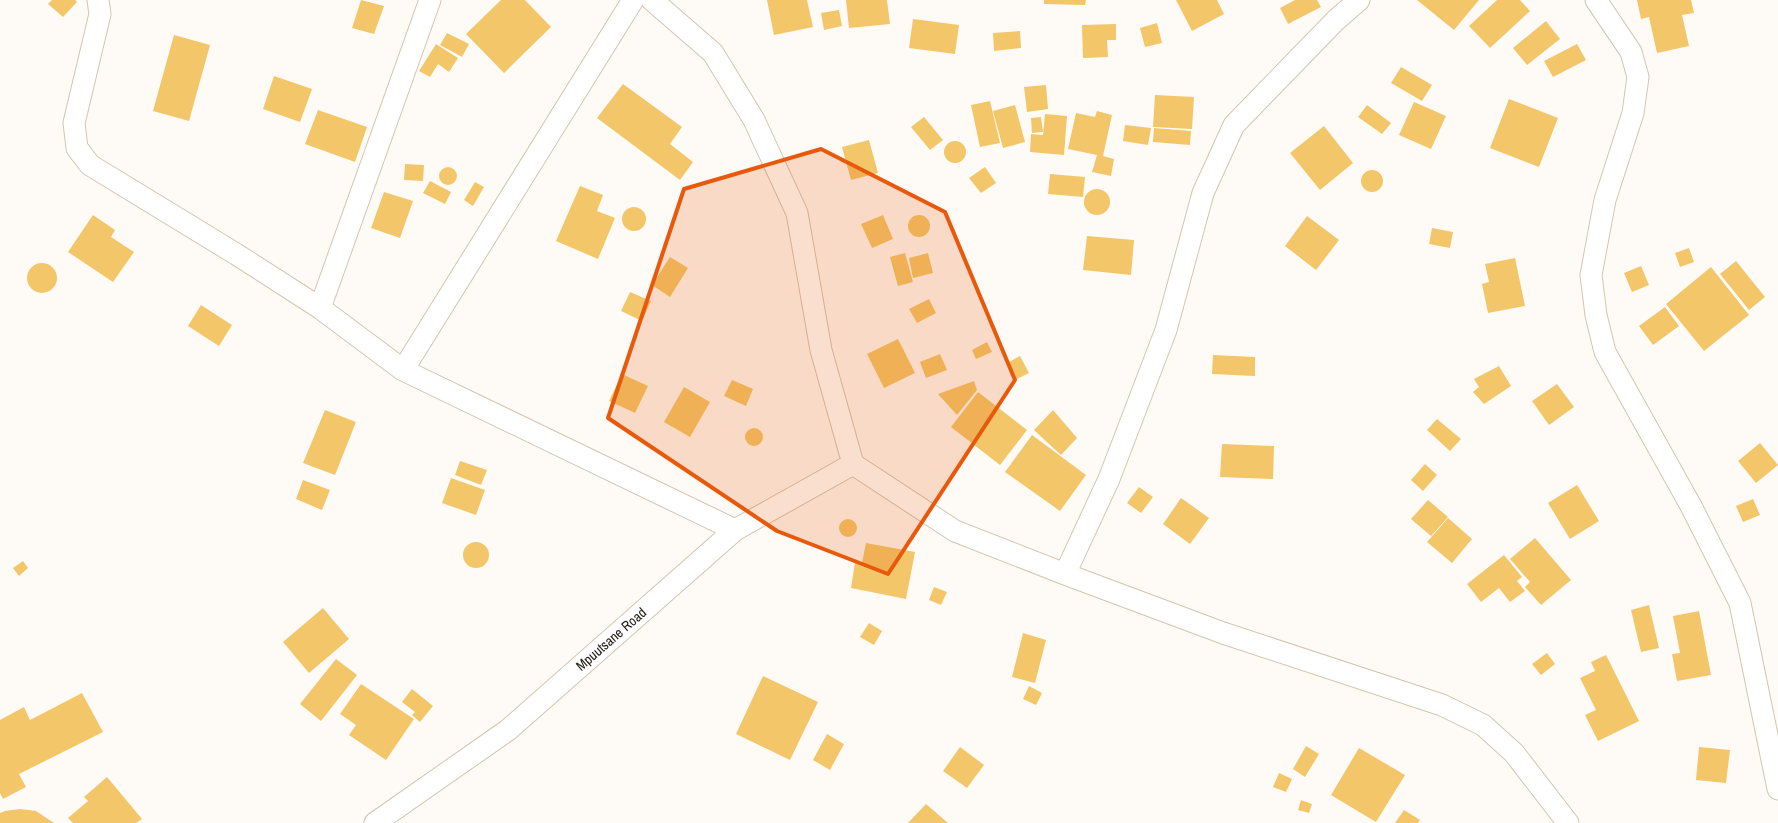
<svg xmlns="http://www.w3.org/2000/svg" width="1778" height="823" viewBox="0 0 1778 823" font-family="'Archivo Narrow',sans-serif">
  <rect width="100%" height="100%" fill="#fefbf7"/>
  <path fill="#f3c669" d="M52,0H75L77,2L63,17L48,4Z
    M361,0L384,6L374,34L352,28Z
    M501,0H525L551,27L504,73L466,34Z
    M767,0H807L813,27L774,35Z
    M846,0H887L890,24L849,28Z
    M1044,0H1086L1085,5L1044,4Z
    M1176,0H1217L1224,14L1192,31Z
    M1295,0H1317L1321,7L1288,24L1280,8Z
    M1417,0H1479L1454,30Z
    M1497,0H1520L1530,11L1490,48L1469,26Z
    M1637,0H1691L1694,13L1682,15L1689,46L1657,53L1649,17L1641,19Z
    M839,10L842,26L824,30L821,13Z
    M913,19L959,25L955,54L909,48Z
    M1546,21L1560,39L1527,65L1513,48Z
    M1157,23L1162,43L1145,47L1140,28Z
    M1116,24V40H1107L1108,57L1083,58L1082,25Z
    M1020,31L1021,48L994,51L993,33Z
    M447,33L469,44L462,57L440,45Z
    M174,35L210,45L189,121L153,111Z
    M436,44L458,58L449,72L438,64L430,77L419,71Z
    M1577,44L1586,60L1553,77L1544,61Z
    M1401,67L1432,85L1422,101L1391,83Z
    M274,76L312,89L300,122L263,109Z
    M623,84L682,127L670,144L693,162L680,180L597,118Z
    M1046,85L1048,109L1027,112L1024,87Z
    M1155,95L1194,97L1192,129L1153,127Z
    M1509,99L1558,118L1539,167L1490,148Z
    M990,101L1000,143L980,147L971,105Z
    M1414,102L1446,116L1431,149L1399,135Z
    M1015,105L1025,142L1003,148L993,111Z
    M1367,105L1391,123L1382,134L1358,117Z
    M318,110L367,127L355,162L305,144Z
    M1097,111L1112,115L1103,156L1114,159L1111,176L1092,172L1097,155L1068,149L1076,113L1095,117Z
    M1045,114L1067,116L1064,155L1030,152L1031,134L1043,135Z
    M924,117L943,140L930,150L911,127Z
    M1041,117L1043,132L1032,133L1031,118Z
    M1125,125L1151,128L1148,145L1123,141Z
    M1324,126L1353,163L1320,190L1290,153Z
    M1154,128L1191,131L1190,145L1153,142Z
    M869,140L878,173L851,180L842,147Z
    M944 152a11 11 0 1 1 22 0a11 11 0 1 1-22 0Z
    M405,164L424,165L423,181L404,180Z
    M439 176a9 9 0 1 1 18 0a9 9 0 1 1-18 0Z
    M985,167L996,183L981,193L969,178Z
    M1361 181a11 11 0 1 1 22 0a11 11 0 1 1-22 0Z
    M1050,174L1085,177L1083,197L1048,194Z
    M430,181L451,192L445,204L423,193Z
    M475,182L484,187L473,206L464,200Z
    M580,186L603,195L597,211L615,218L598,259L556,241Z
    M1084 202a13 13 0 1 1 26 0a13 13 0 1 1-26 0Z
    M384,192L413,201L400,238L371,228Z
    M622 219a12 12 0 1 1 24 0a12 12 0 1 1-24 0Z
    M908 226a11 11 0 1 1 22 0a11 11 0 1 1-22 0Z
    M93,215L115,230L111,237L134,252L113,282L68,252Z
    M883,215L893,239L872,248L861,224Z
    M1307,216L1339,240L1316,270L1285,246Z
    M1432,228L1453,232L1450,248L1429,244Z
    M1087,236L1134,240L1131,275L1083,270Z
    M1689,248L1694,262L1680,267L1675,253Z
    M905,253L913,282L898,286L890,257Z
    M928,253L933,273L913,278L909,258Z
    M670,257L688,268L670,297L652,285Z
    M1515,258L1525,306L1488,313L1482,284L1489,282L1485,264Z
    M1736,261L1765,297L1749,310L1720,274Z
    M27 278a15 15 0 1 1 30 0a15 15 0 1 1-30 0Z
    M1641,266L1649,285L1632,292L1624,273Z
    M1711,267L1749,315L1704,351L1666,304Z
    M630,292L651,301L642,321L621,311Z
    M929,299L936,313L917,323L909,309Z
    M201,305L232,325L219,346L188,326Z
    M1665,307L1679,326L1653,345L1639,326Z
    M898,339L915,373L884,388L867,354Z
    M987,342L992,352L976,359L972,350Z
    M940,354L947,370L926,378L920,362Z
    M1213,355L1255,357V376L1212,374Z
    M1020,356L1029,373L1015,380L1007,363Z
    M1499,366L1511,386L1484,404L1473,392L1479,387L1474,379Z
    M622,374L648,386L635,413L609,401Z
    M732,380L753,389L746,406L724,396Z
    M974,381L977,390L957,415L938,394Z
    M1557,384L1574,407L1549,425L1532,401Z
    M684,387L710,402L690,437L664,422Z
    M978,392L1027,430L1000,465L951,427Z
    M325,410L356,422L335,475L303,463Z
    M1053,410L1077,438L1061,455L1034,430Z
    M1437,419L1461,439L1450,451L1427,430Z
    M745 437a9 9 0 1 1 18 0a9 9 0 1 1-18 0Z
    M1032,435L1086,475L1060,511L1005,472Z
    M1760,443L1778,465L1756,483L1738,461Z
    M1222,444L1274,446L1273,479L1220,477Z
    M460,461L487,470L481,485L455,475Z
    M1425,464L1437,475L1423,491L1411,480Z
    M451,478L485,490L476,515L442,503Z
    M303,480L330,490L322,510L296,499Z
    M1577,485L1599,521L1570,539L1548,503Z
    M1139,487L1153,497L1141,513L1127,503Z
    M1181,498L1209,518L1190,544L1163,524Z
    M1753,499L1760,515L1743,522L1736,506Z
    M1428,500L1448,517L1431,536L1411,519Z
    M1448,518L1472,539L1452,563L1427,542Z
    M839 528a9 9 0 1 1 18 0a9 9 0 1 1-18 0Z
    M1535,538L1571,580L1541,605L1525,587L1530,582L1510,559Z
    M463 555a13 13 0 1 1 26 0a13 13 0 1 1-26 0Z
    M866,543L915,552L906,599L851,588L855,562L862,563Z
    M1504,555L1522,577L1517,581L1525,591L1510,602L1499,588L1481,602L1467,584Z
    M23,561L28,568L19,576L13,568Z
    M934,587L947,592L941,605L929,600Z
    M1649,605L1659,648L1641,652L1631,610Z
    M323,608L349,639L309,673L283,642Z
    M1699,611L1711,675L1677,681L1672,654L1680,653L1673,616Z
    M869,623L882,631L874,645L860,637Z
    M1023,633L1046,640L1035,683L1012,677Z
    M1547,653L1555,664L1541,675L1532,664Z
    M1606,655L1639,721L1598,741L1585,715L1596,710L1580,678L1595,671L1591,662Z
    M336,659L357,675L321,721L300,704Z
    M763,676L818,702L790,760L736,734Z
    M361,684L414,719L386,760L349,735L356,725L340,714Z
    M1029,686L1042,693L1036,705L1023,699Z
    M412,689L433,706L420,722L412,715L415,712L402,702Z
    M82,693L103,732L19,774L26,787L3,799L0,793V720L24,707L30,720Z
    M827,734L844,744L830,770L813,760Z
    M1306,746L1319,754L1305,777L1293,769Z
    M960,747L984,765L967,788L943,771Z
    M1699,747L1730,750L1726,783L1696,780Z
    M1359,748L1405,775L1376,822L1331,795Z
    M1279,773L1292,779L1286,792L1273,787Z
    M107,777L142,819L136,823H73L68,818L88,801L84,797Z
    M1301,800L1312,804L1309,813L1298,810Z
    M926,804L948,823H908Z
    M20,809L36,811L54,823H0V813L5,811Z
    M1404,810L1420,820L1418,823H1395Z"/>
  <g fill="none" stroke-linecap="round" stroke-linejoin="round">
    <defs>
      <path id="street" d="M98,0L100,14L74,123L77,148L90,165L236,254L320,308L403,370L735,530
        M652,0L713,53L754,120L797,213L821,350L853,464L955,531L1065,574L1223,633L1442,705L1483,725L1514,753L1568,823
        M1596,0L1631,52L1638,77L1633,113L1605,200L1591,275L1596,315L1605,352L1691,506L1740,603L1778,789
        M320,308L430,0
        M403,370L633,0
        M1065,574L1109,479L1166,330L1203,193L1234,125L1336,20L1359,0
        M375,823L508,730L735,530L853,464"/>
    </defs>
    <use href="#street" stroke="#d2c6af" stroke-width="23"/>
    <use href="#street" stroke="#fff" stroke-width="21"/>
  </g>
  <path fill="#e8590c" fill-opacity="0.2" stroke="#e8590c" stroke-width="4" stroke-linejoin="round" d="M821,149L945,212L1015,380L888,574L777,531L608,418L684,189Z"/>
  <g text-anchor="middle" stroke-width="4" stroke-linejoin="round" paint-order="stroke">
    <g font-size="14" fill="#211c14" stroke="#fff">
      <text transform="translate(611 639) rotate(-41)" y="5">Mpuutsane Road</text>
    </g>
  </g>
</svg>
